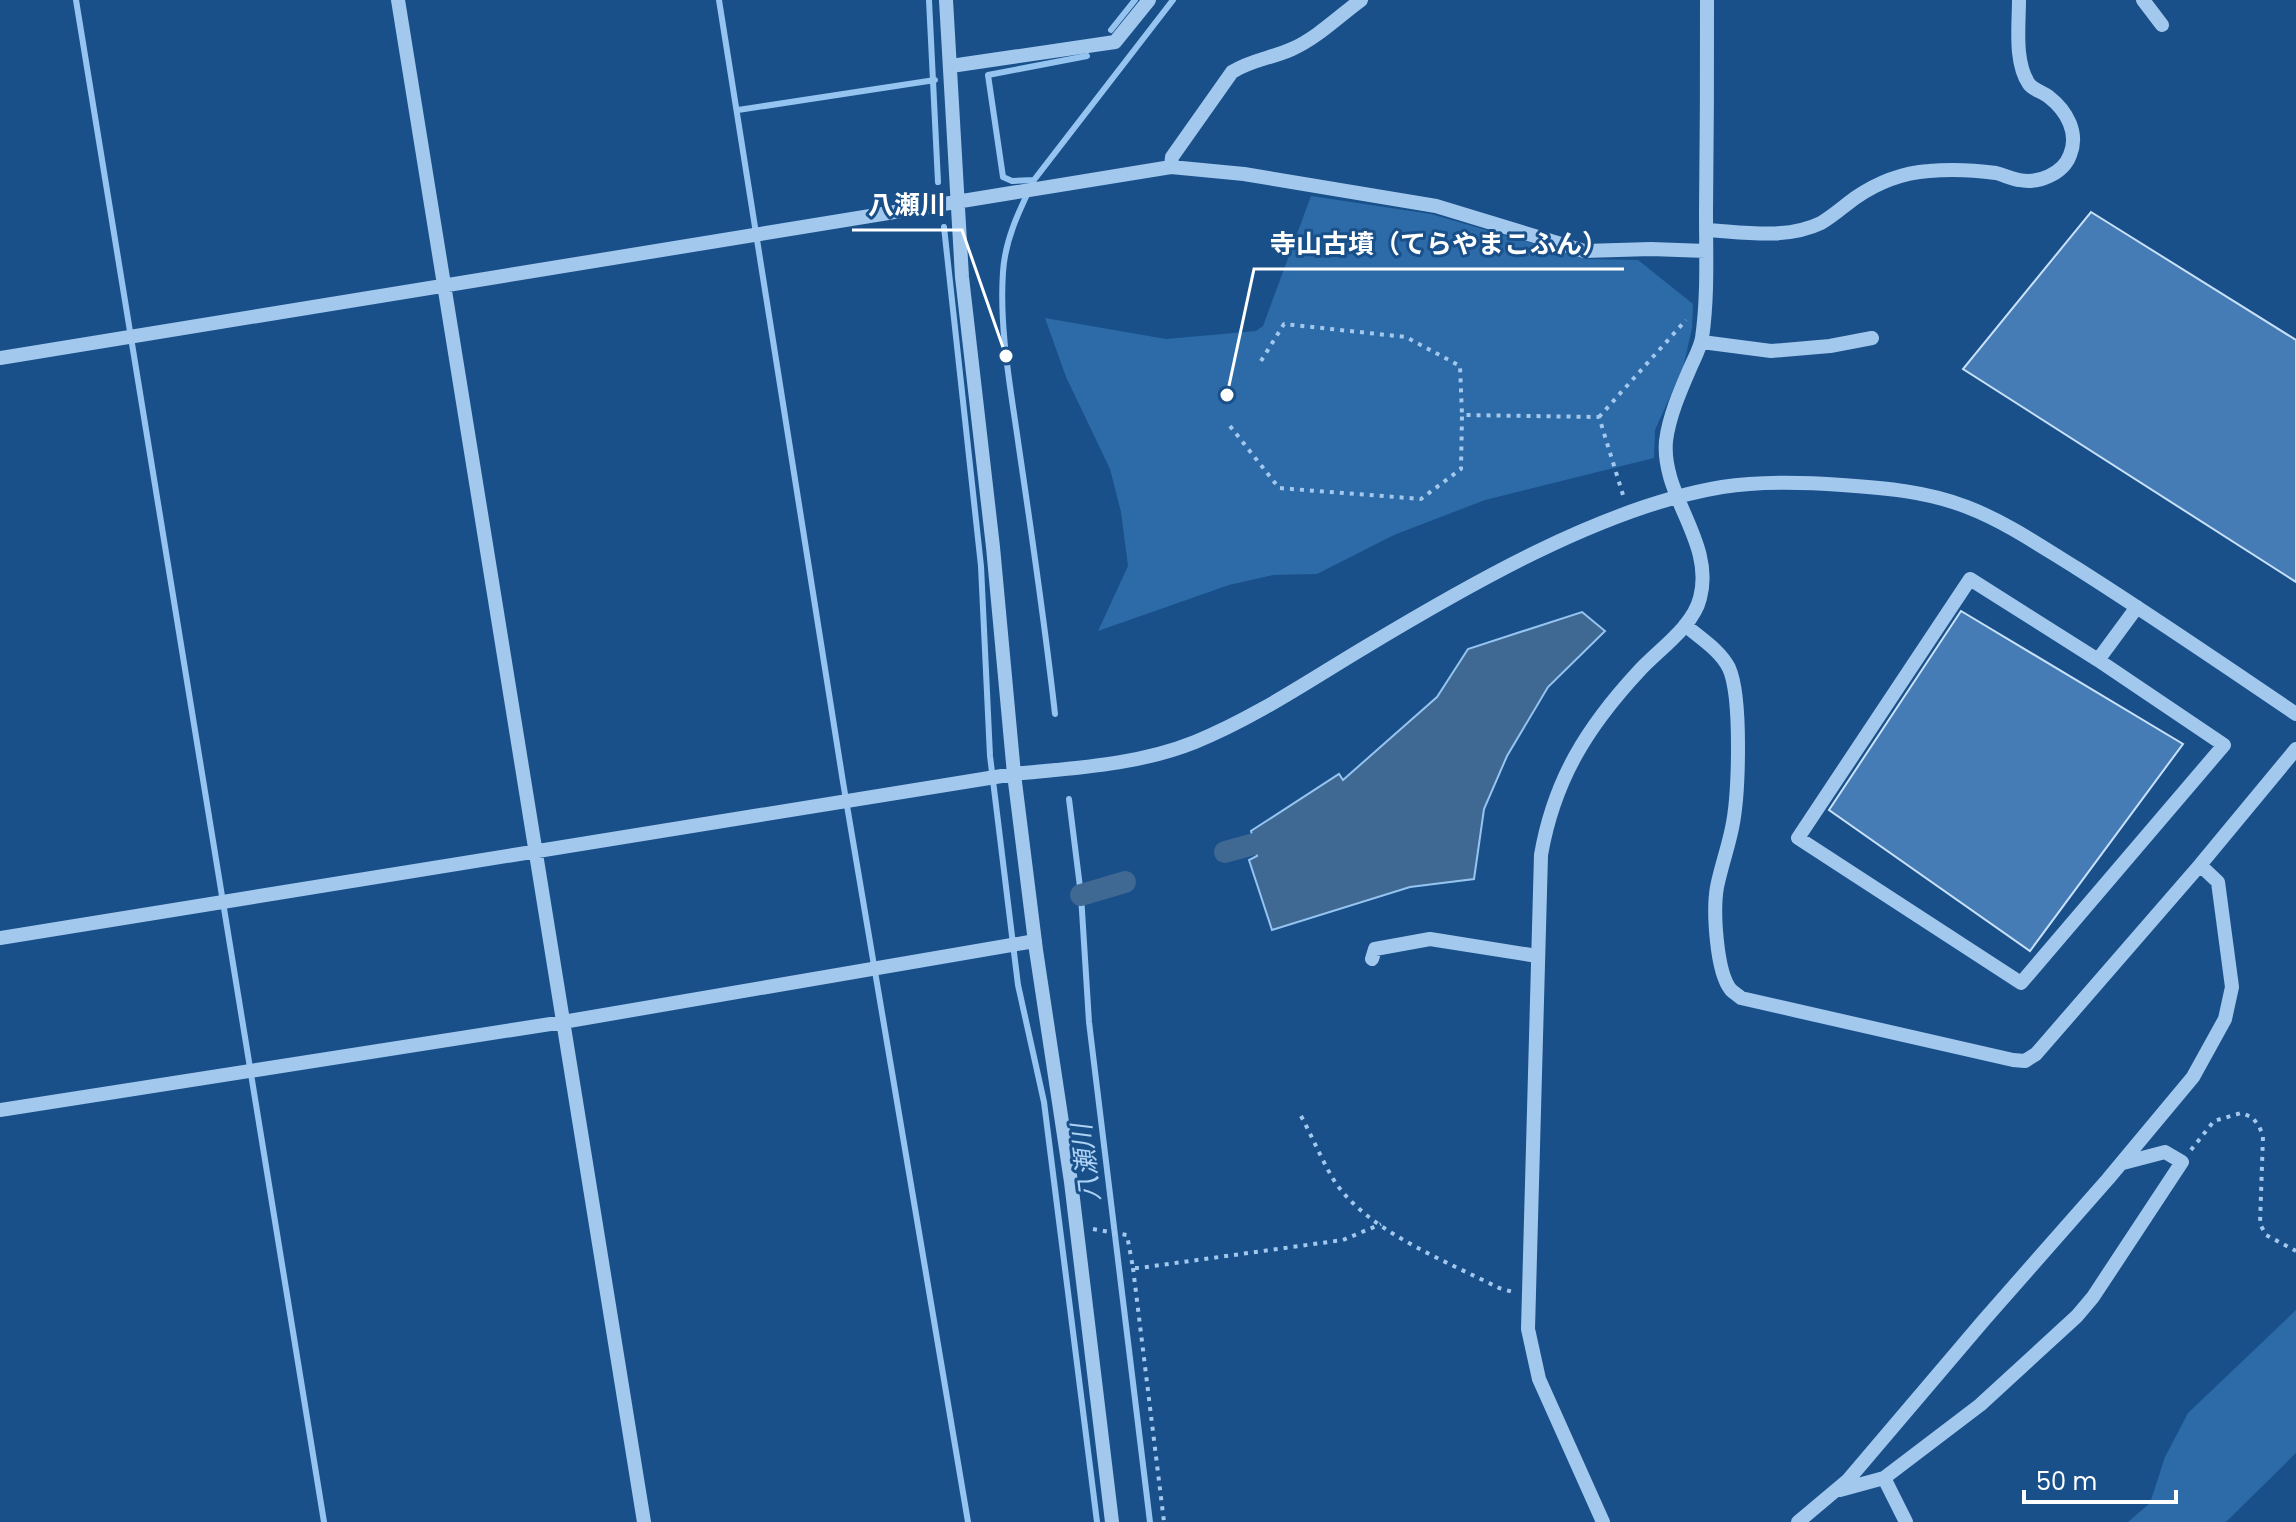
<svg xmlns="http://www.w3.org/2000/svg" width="2296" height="1522" viewBox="0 0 2296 1522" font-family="Poppins,'Noto Sans JP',sans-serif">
  <rect width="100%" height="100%" fill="#19508a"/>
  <path fill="#2c6aa8" d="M1311,196L1431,214L1587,259L1638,260L1693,304L1692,328L1683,368L1655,430L1654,458L1485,500L1394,535L1317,574L1273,575L1229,585L1098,631L1128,566L1121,512L1110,469L1066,377L1045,318L1166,339L1256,331L1263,326Z
    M2296,1310V1453L2226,1522H2128L2150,1503L2165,1457L2188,1413Z"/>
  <path fill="#3f6892" stroke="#95c4f0" stroke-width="2" d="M1582,612L1605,631L1548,687L1507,756L1484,809L1474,879L1410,887L1272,930L1249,860L1257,856L1251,831L1339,774L1343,780L1437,697L1468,649Z"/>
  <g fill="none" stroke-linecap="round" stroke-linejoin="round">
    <path stroke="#95c4f0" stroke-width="6" d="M76,0L324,1522
      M719,0L843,782L968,1522
      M929,0L938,182
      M1111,30L1135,0
      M738,110L935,80
      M1034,180L1012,181L1003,177L988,75L1087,56
      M944,227L981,566L990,756L1018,985L1044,1102L1097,1522
      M1055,714C1045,625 1032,536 1019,448C1011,390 999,330 1003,272C1005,239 1020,209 1034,180L1173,0
      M1069,799L1081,895L1089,1022L1150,1522"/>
    <path stroke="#3f6892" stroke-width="22" d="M1225,852L1254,844
      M1081,895L1125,882"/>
  </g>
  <path fill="#467cb5" stroke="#c8e1fa" stroke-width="2" d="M2091,212L2296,340V582L1963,369Z
    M1961,611L2183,744L2030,951L1829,810Z"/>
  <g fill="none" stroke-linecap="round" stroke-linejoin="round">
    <path stroke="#a3c8ee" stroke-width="4" stroke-dasharray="4 6" stroke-linecap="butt" d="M1261,361L1284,324L1406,337L1460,366L1462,415
      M1599,417L1686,320
      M1230,426L1279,488L1421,499L1461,469L1462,415L1599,417L1623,495
      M1301,1116C1313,1138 1322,1161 1335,1182C1369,1232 1446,1261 1499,1288L1513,1292
      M2191,1150L2214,1121L2241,1113L2252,1117L2259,1126L2263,1136L2260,1224L2266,1235L2296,1251
      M1093,1229L1127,1235L1133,1268H1139L1343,1240L1381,1224
      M1133,1268L1164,1522"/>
    <path stroke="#a3c8ee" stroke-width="14" d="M398,0L644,1522
      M946,0L962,277L993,547L1014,774L1036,950L1071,1182L1112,1522
      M2143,0L2162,25
      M951,66L1115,42L1149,0
      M1171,167L1172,157L1232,72C1251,60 1272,58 1292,49C1317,38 1339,16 1361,0
      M1706,230C1743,232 1786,240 1821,223C1833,216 1844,206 1855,198C1878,182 1901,173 1929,171C1950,169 1974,170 1996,173C2004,175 2011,179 2019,180C2038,184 2063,174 2070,155C2079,133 2067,111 2049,97C2043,92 2033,90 2029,84C2014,62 2019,25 2019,0
      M1702,342L1771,351L1830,346L1872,338
      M0,358L1171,167L1244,174L1436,206L1584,251L1651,249L1706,251
      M1685,625C1700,638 1720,650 1729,668C1742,697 1739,795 1732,828C1728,848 1721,867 1717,887C1713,910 1716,972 1731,990C1734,993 1738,995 1741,998L2013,1060L2025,1061L2036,1054L2200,865L2296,749
      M2098,660L2224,745L2021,983L1798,838L1970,579L2098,660L2137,607
      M0,938L1014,774C1074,768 1138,765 1195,742C1254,718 1307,682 1362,649C1465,587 1602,507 1722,487C1761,481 1802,482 1842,485C1884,488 1926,491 1967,507C2006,522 2042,547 2078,569C2152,616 2224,665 2296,714
      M1372,959L1375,949L1430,939L1537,956
      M0,1110L563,1022L1035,941
      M1884,1478L1906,1522
      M1840,1490L1884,1478L1980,1405L2077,1316L2093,1297L2182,1162L2165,1152L2123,1163
      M1603,1522L1539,1379L1528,1329L1541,855C1554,780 1587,727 1639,671C1658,650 1693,627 1700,598C1715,542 1661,496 1666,441C1669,416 1681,389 1691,366C1695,357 1700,348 1702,338C1708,297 1706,254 1706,212C1707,141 1707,71 1707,0
      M1798,1522L1848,1480L1984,1320L2108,1179L2193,1077L2225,1019L2232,987L2218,882L2200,865"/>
  </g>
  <g text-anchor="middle" stroke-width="6" stroke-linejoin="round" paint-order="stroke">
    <g font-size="26" font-style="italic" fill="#aed2f5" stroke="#19508a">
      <text transform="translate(1086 1163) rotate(-97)" y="9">八瀬川</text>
    </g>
  </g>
  <path fill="none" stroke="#fff" stroke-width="3" d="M1006 356L962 230H852M1227 395L1254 269H1624"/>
  <g fill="#fff" stroke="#19508a" stroke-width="3">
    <circle cx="1006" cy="356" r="8"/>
    <circle cx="1227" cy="395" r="8"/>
  </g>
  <g font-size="26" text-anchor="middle" font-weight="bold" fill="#fff" stroke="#19508a" stroke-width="6" stroke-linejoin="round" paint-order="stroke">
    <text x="907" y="214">八瀬川</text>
    <text x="1439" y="253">寺山古墳（てらやまこふん）</text>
  </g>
  <path d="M2024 1490v12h152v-12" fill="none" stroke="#ffffff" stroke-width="4"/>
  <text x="2036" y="1490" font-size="24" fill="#ffffff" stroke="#19508a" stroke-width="6" paint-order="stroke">50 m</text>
</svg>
